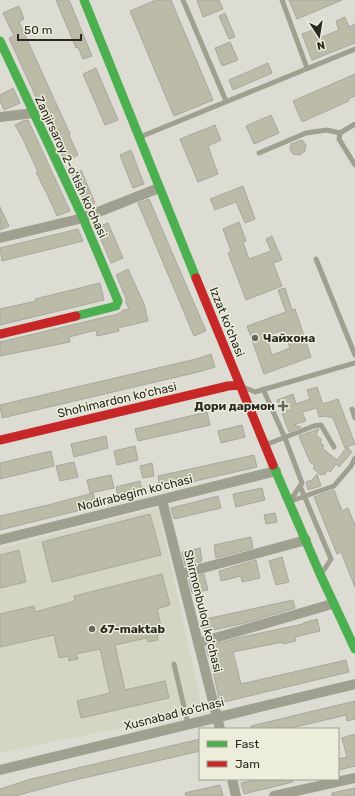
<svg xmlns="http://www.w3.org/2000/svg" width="355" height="796" viewBox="0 0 355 796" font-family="Rubik,sans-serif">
  <rect width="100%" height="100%" fill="#dcdcd3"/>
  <path fill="#d5d5c4" d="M158,508L203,711L0,753V548Z"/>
  <path fill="#bbbba8" stroke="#a7a7a0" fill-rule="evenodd" d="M56,0H68L70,2L92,56L83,59L78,47L76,48Z
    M156,0H171L213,100L174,116L130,11Z
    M197,0H219L223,9L203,17Z
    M289,0H342L297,19Z
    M19,6L24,19L19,22L70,134L69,135L78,155L65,161L9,38L14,36L3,13Z
    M225,13L235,37L229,39L219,16Z
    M345,17L349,27L355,24V43L312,60L302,34L313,30L317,39L339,30L336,21Z
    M230,42L238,60L222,66L215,48Z
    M268,63L272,73L233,90L229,80Z
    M96,68L118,120L105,125L83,74Z
    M355,74V96L348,99L349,101L302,122L293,101Z
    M13,88L20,103L4,110L0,100V95Z
    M271,115L279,133L254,144L246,126Z
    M28,120L70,211L57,216L48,196L36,172H38L23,139L15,125L23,121Z
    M215,125L221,140L208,146L218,174L198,182L180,139Z
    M301,140H302L306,145L305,151L300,155L293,154L290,149L291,144Z
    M131,150L144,184L133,188L120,155Z
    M81,170L95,203L87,207L72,174Z
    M243,186L255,219L245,223L236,202L215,210L210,199Z
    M149,199L206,331L194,336L138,203Z
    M0,207L9,226L0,230Z
    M239,222L246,241L243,242L249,259L271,251L266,239L272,236L282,260L273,263L282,286L246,300L228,253L231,251L223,229Z
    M108,223L123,258L111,263L96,228Z
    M78,229L83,241L2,261L0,248Z
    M128,269L144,304L148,321L118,328L119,331L97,336L96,330L69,337L70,342L0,356V342L118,314L123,310L129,309L126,303V298L116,275Z
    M100,283L104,300L0,325V309L36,301L35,299Z
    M285,288L292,310L295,309L311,357L264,374L247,326L286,312L278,290ZM284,330L290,348L272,355L266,336Z
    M211,354L215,367L198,372L2,418L0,405L196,359Z
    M317,387L323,404L338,399L355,444L345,448L333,418L325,416L319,417L317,408L302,412L306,421L293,425L301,427L289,432L277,400L293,394L296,404L310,399L307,390Z
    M207,412L210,425L138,441L135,429Z
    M242,425L245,437L221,443L218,431Z
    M319,429L316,435L322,440L320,442L324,446L322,448L337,460L347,447L352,452L339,467L336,464L330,472L328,470L325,474L320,475L313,468L315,466L310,462L299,436Z
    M106,436L108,448L74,457L71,444Z
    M135,446L138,460L117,465L114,451Z
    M51,451L54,466L0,479V463Z
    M254,455L257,467L160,489L158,476Z
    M74,462L78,477L60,481L56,466Z
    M152,463L154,476L143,478L140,466Z
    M317,474L321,486L308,490L306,482L312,480Z
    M111,475L114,488L90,493L87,480Z
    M140,481L143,494L119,500L116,487Z
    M262,488L265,500L236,507L233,494Z
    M334,490L342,511L348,508L355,525V587L341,552L337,554L314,497Z
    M93,493L97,506L0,530V516L48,505Z
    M218,496L221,508L174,519L171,508Z
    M275,513L277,522L266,524L264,515Z
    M150,514L161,555L52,582L42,542Z
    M251,537L253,548L216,558L214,545Z
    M200,548L202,560H201V562L185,566L182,552Z
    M19,550L26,582L0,588V555Z
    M282,557L289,582L276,585L269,561Z
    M256,560L260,578L242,582L241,576L221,581L219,571Z
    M162,574L170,605L157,609L163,634L157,635L158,640L148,642L147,638L115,645L125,690L165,681L169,698L81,718L77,701L110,693L100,649L76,654L78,659L69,661L68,656L59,658L54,635L0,647V614L34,606L35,612L75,601L74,596Z
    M204,574L208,590L192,593L189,579Z
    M293,600L295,608L245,623L204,632L201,620Z
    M317,619L320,631L295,637L296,641L283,644V642L233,652L241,684L346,660L349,672L220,703L210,658H209L206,647L237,638L303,624V623Z
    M355,701V719L347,721L346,715L287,729H251V726Z
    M355,734V766L338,770V759L347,757L342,738Z
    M200,739V751L71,781L15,796H0V789L31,779Z
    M259,779H292L293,782L244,794L241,783Z
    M220,785L223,796H186L185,793Z
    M355,788V796H332V793Z"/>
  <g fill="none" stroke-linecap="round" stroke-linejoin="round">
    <path stroke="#a0a090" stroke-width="5" d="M183,0L226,101
      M282,0L307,68
      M355,124L340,133L339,139L355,165
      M140,137L355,49
      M259,153L306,133L327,130L340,133
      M316,259L355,355
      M243,387L255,392L355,363
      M263,389L285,438L302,483L290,501
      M352,409L355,418
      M265,445L314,426L321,425L334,447
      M300,486L331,559L322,573
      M291,501L334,486L351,466L355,458
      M174,664L188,724"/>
    <path stroke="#a0a090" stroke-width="10" d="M0,117L34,113
      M0,238L83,218L159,188
      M162,500L220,729
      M0,540L276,471
      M181,574L306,540
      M198,643L332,604
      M0,770L355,684
      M232,779L236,796
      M274,796L355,778"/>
    <path stroke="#4caf50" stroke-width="9" d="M84,0L196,278
      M0,41L83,218L118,301L116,306L76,316
      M273,465L320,574L355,649"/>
    <path stroke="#c62828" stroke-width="9" d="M196,278L273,465
      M0,334L76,316
      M0,440L228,386L240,385"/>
  </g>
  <g fill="#686860" stroke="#ededdc" stroke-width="1.5">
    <circle cx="255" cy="338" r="4"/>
    <path d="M281 400h4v4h4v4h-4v4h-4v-4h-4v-4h4z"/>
    <circle cx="92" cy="629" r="4"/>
  </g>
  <g text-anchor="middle" stroke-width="3" stroke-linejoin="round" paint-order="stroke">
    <g font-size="12" fill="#292922" stroke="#ededdc">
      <text transform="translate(71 167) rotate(65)" y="4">Zanjirsaroy 2-o'tish ko'chasi</text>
      <text transform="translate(227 322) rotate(68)" y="4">Izzat ko'chasi</text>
      <text transform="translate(117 400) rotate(-13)" y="4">Shohimardon ko'chasi</text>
      <text transform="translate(135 493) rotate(-14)" y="4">Nodirabegim ko'chasi</text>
      <text transform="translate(203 611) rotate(76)" y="4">Shirmonbuloq ko'chasi</text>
      <text transform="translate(174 714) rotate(-14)" y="4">Xusnabad ko'chasi</text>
    </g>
    <g font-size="12" font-weight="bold" fill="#292922" stroke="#ededdc" text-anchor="start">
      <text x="263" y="342">Чайхона</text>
      <text x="275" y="410" text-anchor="end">Дори дармон</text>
      <text x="100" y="633">67-maktab</text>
    </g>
  </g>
  <rect x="199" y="728" width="140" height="52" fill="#ededdc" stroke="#9f9f92"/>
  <rect x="207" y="741" width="20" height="6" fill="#4caf50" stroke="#9f9f92"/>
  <text x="235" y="748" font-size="12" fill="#292922">Fast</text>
  <rect x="207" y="761" width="20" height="6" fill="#c62828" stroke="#9f9f92"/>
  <text x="235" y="768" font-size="12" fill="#292922">Jam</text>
  <g transform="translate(319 36) rotate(168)" stroke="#ededdc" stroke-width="3" paint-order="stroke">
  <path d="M0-3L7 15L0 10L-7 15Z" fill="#292922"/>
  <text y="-6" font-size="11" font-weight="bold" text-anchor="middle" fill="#292922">N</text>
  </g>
  <path d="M18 34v6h63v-6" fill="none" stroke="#292922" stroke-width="2"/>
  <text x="24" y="34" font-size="12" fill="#292922" stroke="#ededdc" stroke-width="3" paint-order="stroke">50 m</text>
</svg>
